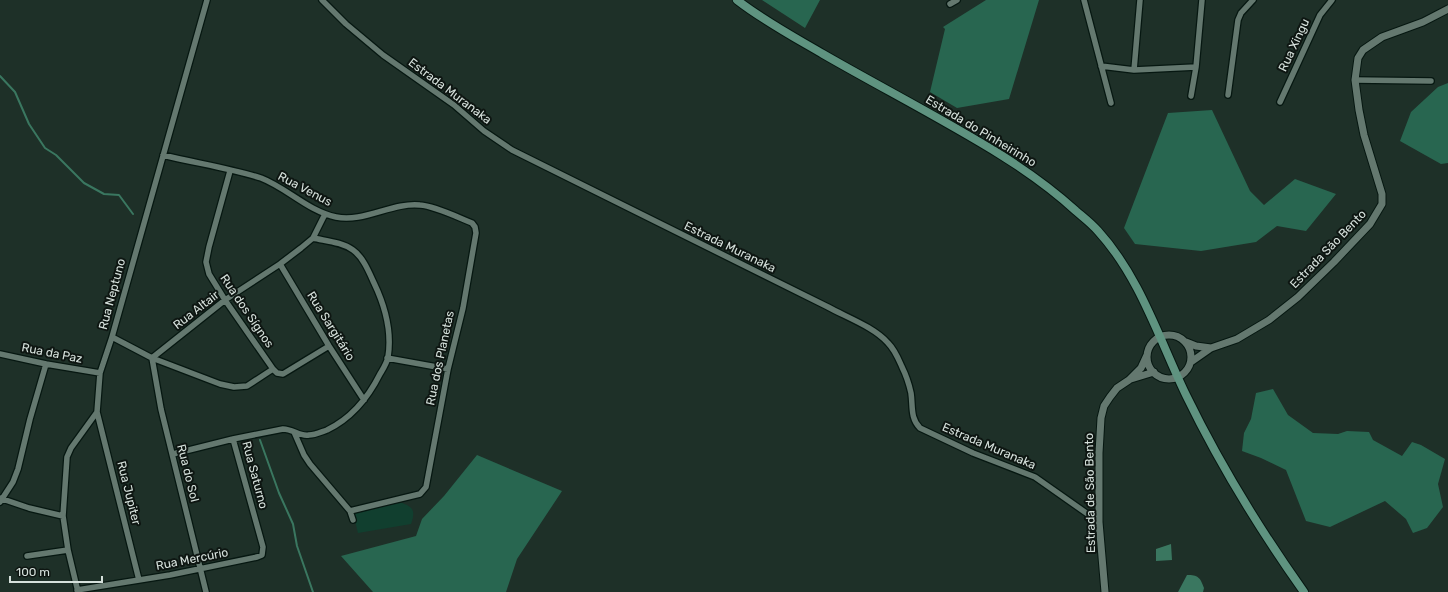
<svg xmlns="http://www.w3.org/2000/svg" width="1448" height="592" viewBox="0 0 1448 592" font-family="Rubik,sans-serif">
  <rect width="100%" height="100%" fill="#1e3028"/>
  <path fill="#113f2f" d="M400,502C413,507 416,510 411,524L358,533L353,513Z"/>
  <path fill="#286650" d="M762,0H820L805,28Z
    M986,0H1039L1009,99L957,108L930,92L945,29L943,27Z
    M1448,83V163L1441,164L1400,141L1411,112L1438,87Z
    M1212,110L1250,191L1264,205L1295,179L1336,194L1306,231L1277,226L1256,242L1201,251L1135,244L1124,228L1168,113Z
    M1273,389L1288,415L1313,433L1338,434L1347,431L1369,432L1373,440L1402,456L1412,442L1421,445L1445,459L1438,484L1443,507L1427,528L1413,533L1406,519L1385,501L1330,527L1306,521L1286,470L1261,458L1242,451L1244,433L1251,419L1256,393Z
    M477,455L562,491L517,559L506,592H373L341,556L416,536L422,519L444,496Z"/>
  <path fill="#3a7760" d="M1171,544L1172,560L1156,561V549Z
    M1187,575C1198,575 1200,577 1204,588L1203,592H1178Z"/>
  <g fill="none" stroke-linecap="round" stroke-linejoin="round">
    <path stroke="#3a7760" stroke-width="2" d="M0,76L15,92L29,124L45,148L56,155L84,183L104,194L119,195L133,214
      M260,440L279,493L293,524L297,546L313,592"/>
    <defs>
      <path id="minor" d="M322,0L346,24L383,55L454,105L484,131L512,150L828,307C846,317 874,327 888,343C895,350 898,358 902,367C906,375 909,384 911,393C913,406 910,418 920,428L973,453L1035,477L1099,522
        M1084,0L1111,103
        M950,4L957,0
        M1101,66L1134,70L1196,67
        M1134,70L1140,0
        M1355,80L1431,81
        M1228,95L1238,20L1241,13L1253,0
        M1191,96L1196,67L1202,0
        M1280,102L1320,15L1332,0
        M163,155C195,163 229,168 261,178C287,188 308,211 336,217C363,223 393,202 420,205C435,206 457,217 472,223L475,227L476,233L463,308L448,369L426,487L420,494L350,511
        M230,171L209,247L206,262L209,274L225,300L273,369L277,373L283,374L329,346
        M280,264L329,346L364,400
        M112,337L152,358L220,384L234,387L247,386L273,369
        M0,354L46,364L100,373
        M387,358L448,369
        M97,412L139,580
        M294,432L304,455L310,464L350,511L353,520
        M173,454L233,439L283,429C293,429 300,437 309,435C315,435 321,432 327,430C352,418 368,398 380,374C383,369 387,363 388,357C392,332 385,306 374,283C369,272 363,257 353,250C342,242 326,241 313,238
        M0,498L29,508L63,516
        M0,502L13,482L18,469L30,419L46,364
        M27,556L68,550
        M77,590L170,575L257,557L262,555L263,547L233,439
        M78,592L68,550L63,516L67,457L71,448L97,412L100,373L112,337L207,0
        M206,592L161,409L152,358L225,300L280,264L301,248L313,238L325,214"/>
      <path id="tertiary" d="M1147 357a22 22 0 1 1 44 0a22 22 0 1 1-44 0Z
        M1186,342L1196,346L1211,348
        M1191,362L1211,348L1237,339L1269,320L1298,297L1334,262L1370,224L1382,204V194L1364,135L1359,110L1355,80L1358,58L1363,50L1382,37L1423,22L1448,9
        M1131,379L1154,372
        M1105,592L1099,522V453L1101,418L1104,406L1110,397L1117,388L1129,380L1141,368L1147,355"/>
      <path id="secondary" d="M737,0C764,21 794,37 823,54C882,88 943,119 1001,155C1028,172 1052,189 1076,211C1083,217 1091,223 1098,231C1140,277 1159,339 1186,395C1219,463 1260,530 1304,592"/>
    </defs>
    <use href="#minor" stroke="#061711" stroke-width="8"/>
    <use href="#tertiary" stroke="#061711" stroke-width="9"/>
    <use href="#secondary" stroke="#061711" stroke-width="10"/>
    <use href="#minor" stroke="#64786f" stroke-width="5.5"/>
    <use href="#tertiary" stroke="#64786f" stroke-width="7"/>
    <use href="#secondary" stroke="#5f9380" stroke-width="8"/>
  </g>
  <g text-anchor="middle" stroke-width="4" stroke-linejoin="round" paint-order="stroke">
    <g font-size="12" fill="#d6e1dc" stroke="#0e1612">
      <text transform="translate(1294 45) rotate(-65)" y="4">Rua Xingu</text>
      <text transform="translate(450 91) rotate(37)" y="4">Estrada Muranaka</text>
      <text transform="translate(981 131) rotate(31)" y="4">Estrada do Pinheirinho</text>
      <text transform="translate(305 189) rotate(28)" y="4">Rua Venus</text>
      <text transform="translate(730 247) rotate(26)" y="4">Estrada Muranaka</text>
      <text transform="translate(1328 249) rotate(-46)" y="4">Estrada São Bento</text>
      <text transform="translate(112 294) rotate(-75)" y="4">Rua Neptuno</text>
      <text transform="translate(196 310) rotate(-38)" y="4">Rua Altair</text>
      <text transform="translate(247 311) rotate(56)" y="4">Rua dos Sígnos</text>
      <text transform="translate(331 326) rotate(58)" y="4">Rua Sargitário</text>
      <text transform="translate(52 353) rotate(11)" y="4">Rua da Paz</text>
      <text transform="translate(440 358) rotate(-78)" y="4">Rua dos Planetas</text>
      <text transform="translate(989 446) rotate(23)" y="4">Estrada Muranaka</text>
      <text transform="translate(188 473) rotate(76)" y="4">Rua do Sol</text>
      <text transform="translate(255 475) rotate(75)" y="4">Rua Saturno</text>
      <text transform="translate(129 493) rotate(76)" y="4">Rua Jupiter</text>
      <text transform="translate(1090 493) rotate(-91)" y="4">Estrada de São Bento</text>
      <text transform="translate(192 559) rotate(-11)" y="4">Rua Mercúrio</text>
    </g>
  </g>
  <path d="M10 576v6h92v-6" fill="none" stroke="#d6e1dc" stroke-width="2"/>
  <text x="16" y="576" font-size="12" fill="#d6e1dc" stroke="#0e1612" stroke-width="3" paint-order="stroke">100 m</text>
</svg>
